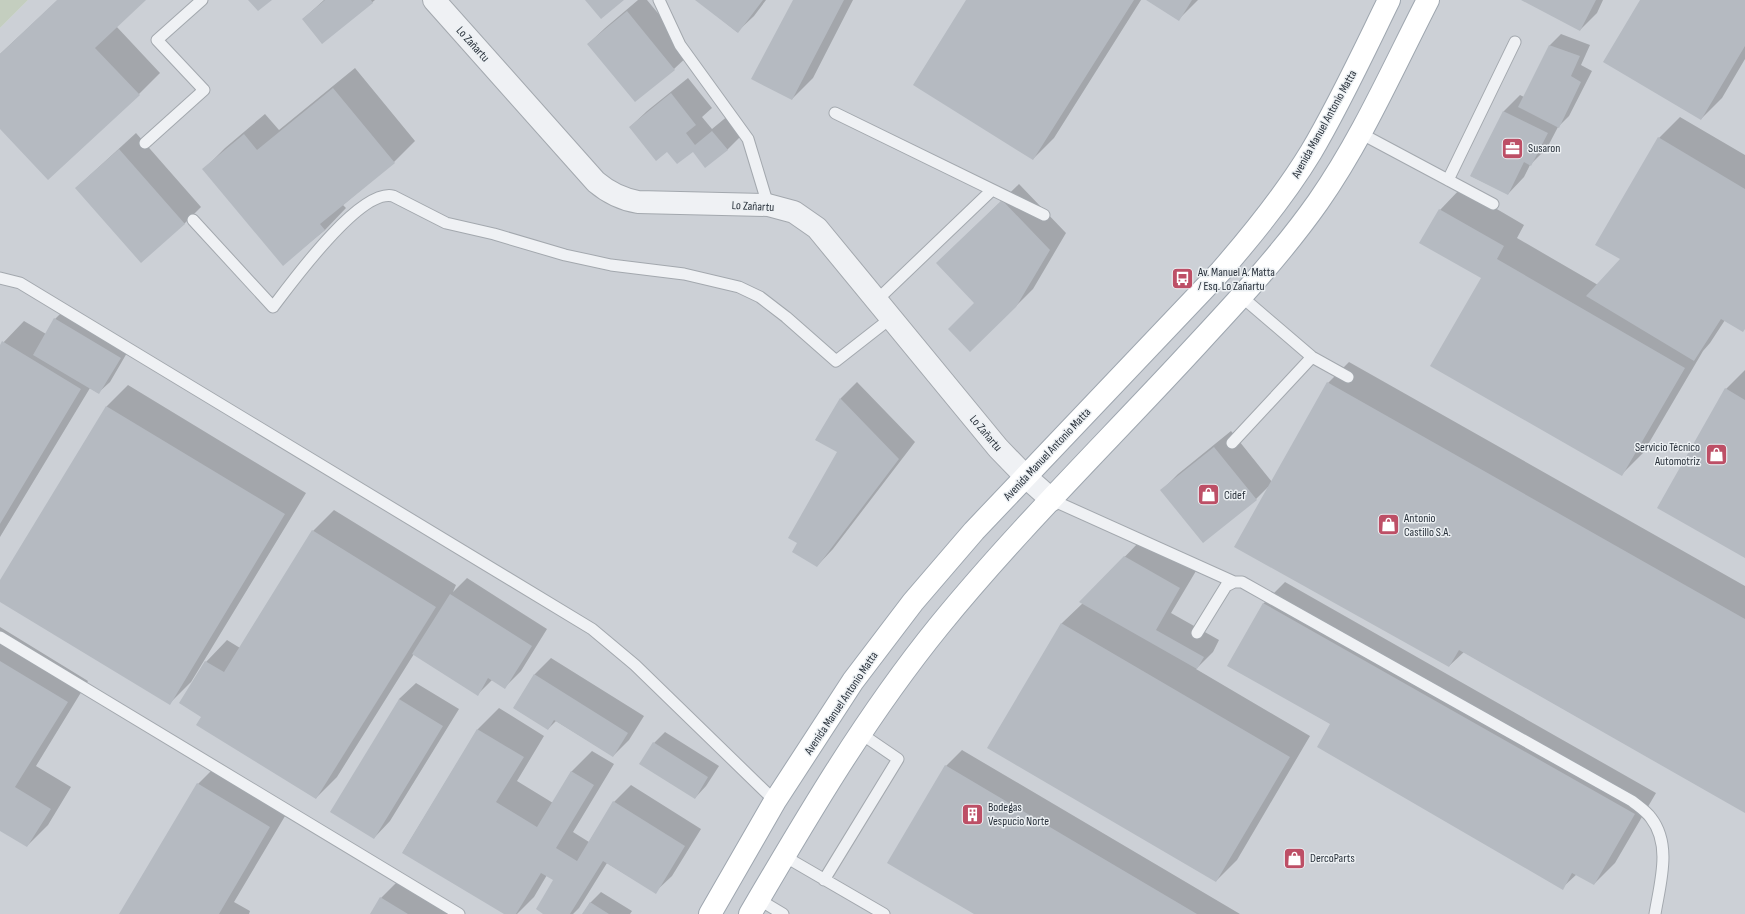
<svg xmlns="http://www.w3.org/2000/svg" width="1745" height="914" viewBox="0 0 1745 914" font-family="'Sofia Sans Condensed',sans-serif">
  <rect width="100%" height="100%" fill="#dde1e5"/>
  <path fill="#ccd0d6" d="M28,0H1745V914H0V28Z"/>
  <path fill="#c4cebf" d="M0,0H28L0,28Z"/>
  <path fill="#0003" d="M58,0H144L116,26L160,73L139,94L0,127V54Z
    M324,0H375L322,43L303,19Z
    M638,0H647L691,53L674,69L588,44L605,28Z
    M697,0H766L754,16L737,32Z
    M794,0H853L813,78L792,99Z
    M968,0H1141L1054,138L1033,159Z
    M1148,0H1198L1179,19Z
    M1523,0H1603L1597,13L1580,30Z
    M1641,0H1745V59L1722,98L1701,119Z
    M1561,34L1590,45L1581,65L1592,71L1569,116L1558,127L1547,148L1530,165L1524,177L1508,194L1471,176L1504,111L1520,95L1524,97L1550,45Z
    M355,68L415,141L394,162L343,205L346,208L325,230L283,264L204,169L225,148L265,114L279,130Z
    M688,78L712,108L702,117L712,129L729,115L744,133L727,150H667L630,127L647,111Z
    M1680,117L1745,155V329L1725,320L1710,343L1703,351L1643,453L1622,474L1482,278L1440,210L1461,188L1524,225L1517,238L1598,285L1621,259L1659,138Z
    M136,133L201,207L184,224L76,188Z
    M1019,184L1066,233L1033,289L1016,306L975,303L954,247Z
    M66,308L131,346L110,382L98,393L90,388L0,537V346L24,321L46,334L55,319Z
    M1349,362L1745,586V812L1464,652L1449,666L1268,487L1256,499L1203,542L1162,490L1178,474L1231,431L1272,482L1328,383Z
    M1745,370V557L1726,389Z
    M857,382L915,442L833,549L817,566L838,451L816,440L841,398Z
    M128,385L306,493L191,682L170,703L0,601V582L107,406Z
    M334,510L456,585L453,592L467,578L547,629L521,671L505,687L492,680L478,694L414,654L337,777L316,798L202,716L180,703L206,662L227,640L240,648L313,531Z
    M1141,540L1196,571L1171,613L1219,640L1213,652L1196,669L1310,736L1237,860L1216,881L989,747L1062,623L1083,603L1081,602Z
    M1285,582L1656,793L1615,863L1594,884L1577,874L1562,888L1331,724L1229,665L1264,603Z
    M0,627L88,681L36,766L71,787L48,825L27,846L0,829Z
    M551,658L644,716L629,740L613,756L556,721L548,729L514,708L535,674Z
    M416,683L459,709L390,821L374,838L399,699Z
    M499,708L544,736L517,781L553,803L571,772L592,751L614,764L573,832L589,842L614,802L631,785L701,829L672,876L655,892L607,863L579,908L573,914H545L555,880L547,875L534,897L517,914H506L403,852L478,729Z
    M665,732L719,766L706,786L695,798L654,743Z
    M962,750L1240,914H976L946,766Z
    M219,763L291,806L234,902L250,911L249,914H121L198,784Z
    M402,877L465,914H371L381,898Z
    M601,892L632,911L630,914H583L590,903Z"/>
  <path fill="#b5bac1" d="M57,0H146L95,48L140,95L48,180L0,129V54Z
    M248,0H272L258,11Z
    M325,0H371L373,3L322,44L302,19Z
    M585,0H624L601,19Z
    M695,0H763L738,33Z
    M793,0H844L792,100L751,79Z
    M966,0H1134L1033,160L913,85Z
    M1146,0H1192L1179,21Z
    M1521,0H1596L1580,31Z
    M1640,0H1745V46L1701,120L1603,62Z
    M627,11L675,70L635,102L587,44Z
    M1549,45L1580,56L1571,76L1581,82L1559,128L1518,107Z
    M333,88L395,163L320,224L325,230L283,266L202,169L244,134L257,150Z
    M671,93L696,125L686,133L695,145L712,131L728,150L705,168L693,152L677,164L667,152L656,161L629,127Z
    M1503,111L1548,133L1531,166L1524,162L1508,195L1470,176Z
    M1658,137L1745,189V329L1743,332L1721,319L1694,361L1586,296L1620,259L1595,245Z
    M119,149L185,224L141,263L75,188Z
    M1002,200L1050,250L1016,307L970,352L948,329L974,303L936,263Z
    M1439,209L1504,246L1497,259L1685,368L1622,476L1430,366L1481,278L1419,243Z
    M54,318L121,358L99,394L33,355Z
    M2,341L81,389L0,524V345Z
    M1327,382L1745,619V813L1459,650L1449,667L1234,547Z
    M1725,388L1745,400V558L1657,508Z
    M840,398L899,459L817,567L792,552L797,543L788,538L837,452L815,440Z
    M106,406L285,514L170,705L0,602V580Z
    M1214,447L1257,500L1203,543L1160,490Z
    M312,530L436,607L316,799L196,725L201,717L179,703L205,661L224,672Z
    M1124,556L1180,588L1156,630L1204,657L1197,669L1079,602Z
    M450,594L532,646L505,689L488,678L478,696L412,654Z
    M1263,603L1635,814L1594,885L1572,873L1563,890L1317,747L1330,724L1227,666Z
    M1061,623L1290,757L1216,882L987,748Z
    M0,661L68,702L15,787L51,809L27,847L0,831Z
    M534,674L628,733L613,757L554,720L548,730L513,708Z
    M399,699L443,726L374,839L330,812Z
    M477,729L524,757L496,802L537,827L571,771L594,785L556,848L577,861L613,801L685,846L656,894L603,861L570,914H543L536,909L553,880L541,873L516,914H504L402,853Z
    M653,742L708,777L695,799L639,764Z
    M945,765L1197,914H974L887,863Z
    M197,783L270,827L219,914H119Z
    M380,897L408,914H370Z
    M590,902L609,914H582Z"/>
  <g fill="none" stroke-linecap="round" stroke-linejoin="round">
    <defs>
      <path id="lane" d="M659,0L680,45L748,139L768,205
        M835,113L1044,215
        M1360,133L1493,204
        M145,143L204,90L157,40L202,0
        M1448,180L1515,42
        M193,220L273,307C292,282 360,188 393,196L446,223L494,234L565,255L611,265L684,274L739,287L760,297L786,317L836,361L891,318
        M0,278L20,283L592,629L635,665L775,801
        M1242,297L1312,357L1348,377
        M876,301L992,190
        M1232,443L1312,357
        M1052,500L1234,582
        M1197,633L1226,586L1234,582H1242L1632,801C1638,806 1646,811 1651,818C1672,845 1660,883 1655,914
        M0,637L459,914
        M784,856L884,914
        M824,880L898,759L860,733
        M758,899L783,914"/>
      <path id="street" d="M434,0L596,182C609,193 621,199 638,202L768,205L794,212L817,228L998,448L1026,477L1052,500"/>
      <path id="primary" d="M710,914L775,801L853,681L913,602L974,531L1221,271C1254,233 1285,195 1311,152C1340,103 1364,51 1389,0
        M750,914C808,815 866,716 939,626C1014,534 1099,450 1180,363C1228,311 1277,260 1318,202C1362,139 1393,68 1428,0"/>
    </defs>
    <use href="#lane" stroke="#a3a8ae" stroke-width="13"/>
    <use href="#street" stroke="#a3a8ae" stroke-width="24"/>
    <use href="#primary" stroke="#9ea6af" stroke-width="24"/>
    <use href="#lane" stroke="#eff1f4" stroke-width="11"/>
    <use href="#street" stroke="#eff1f4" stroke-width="22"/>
    <use href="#primary" stroke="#fff" stroke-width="22"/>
  </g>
  <defs>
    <symbol id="office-square" viewBox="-11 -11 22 22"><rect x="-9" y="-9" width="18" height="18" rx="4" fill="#bd4f66" stroke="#ecf0f3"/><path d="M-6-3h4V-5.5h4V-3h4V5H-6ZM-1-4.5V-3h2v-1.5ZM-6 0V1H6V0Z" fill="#fff"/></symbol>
    <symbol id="bus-square" viewBox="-11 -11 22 22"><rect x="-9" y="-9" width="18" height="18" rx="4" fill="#bd4f66" stroke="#ecf0f3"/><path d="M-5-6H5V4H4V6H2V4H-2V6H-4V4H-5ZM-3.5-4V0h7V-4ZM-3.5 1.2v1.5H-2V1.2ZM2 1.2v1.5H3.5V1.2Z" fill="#fff"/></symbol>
    <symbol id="shop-square" viewBox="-11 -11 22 22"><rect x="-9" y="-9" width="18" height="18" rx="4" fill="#bd4f66" stroke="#ecf0f3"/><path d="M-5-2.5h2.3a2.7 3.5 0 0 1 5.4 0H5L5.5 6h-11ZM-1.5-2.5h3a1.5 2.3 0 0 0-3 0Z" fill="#fff"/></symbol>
    <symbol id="building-square" viewBox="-11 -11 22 22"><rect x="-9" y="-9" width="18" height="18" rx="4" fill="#bd4f66" stroke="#ecf0f3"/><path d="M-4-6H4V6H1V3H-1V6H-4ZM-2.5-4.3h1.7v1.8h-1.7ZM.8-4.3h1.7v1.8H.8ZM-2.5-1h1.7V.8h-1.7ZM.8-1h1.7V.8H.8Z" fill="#fff"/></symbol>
  </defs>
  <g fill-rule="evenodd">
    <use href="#office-square" x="1500" y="136" width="25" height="25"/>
    <use href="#bus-square" x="1170" y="266" width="25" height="25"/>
    <use href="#shop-square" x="1704" y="442" width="25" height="25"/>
    <use href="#shop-square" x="1196" y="482" width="25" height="25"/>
    <use href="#shop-square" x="1376" y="512" width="25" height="25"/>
    <use href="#building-square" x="960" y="802" width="25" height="25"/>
    <use href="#shop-square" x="1282" y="846" width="25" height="25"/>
  </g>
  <g text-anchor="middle" stroke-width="3" stroke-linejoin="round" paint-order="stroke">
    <g font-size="12" fill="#28303a" stroke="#ecf0f3">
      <text transform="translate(473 44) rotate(48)" y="4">Lo Zañartu</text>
      <text transform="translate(1324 124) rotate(-61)" y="4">Avenida Manuel Antonio Matta</text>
      <text transform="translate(753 206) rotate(3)" y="4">Lo Zañartu</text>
      <text transform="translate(986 433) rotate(50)" y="4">Lo Zañartu</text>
      <text transform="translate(1047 454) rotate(-47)" y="4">Avenida Manuel Antonio Matta</text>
      <text transform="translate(841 703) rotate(-56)" y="4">Avenida Manuel Antonio Matta</text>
    </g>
    <g font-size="12" fill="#28303a" stroke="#ecf0f3" text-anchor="start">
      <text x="1528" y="152">Susaron</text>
      <text x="1198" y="276">Av. Manuel A. Matta<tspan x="1198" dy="14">/ Esq. Lo Zañartu</tspan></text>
      <text x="1700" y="451" text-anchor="end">Servicio Técnico<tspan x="1700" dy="14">Automotriz</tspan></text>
      <text x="1224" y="499">Cidef</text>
      <text x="1404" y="522">Antonio<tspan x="1404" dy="14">Castillo S.A.</tspan></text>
      <text x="988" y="811">Bodegas<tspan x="988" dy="14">Vespucio Norte</tspan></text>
      <text x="1310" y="862">DercoParts</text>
    </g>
  </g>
</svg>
